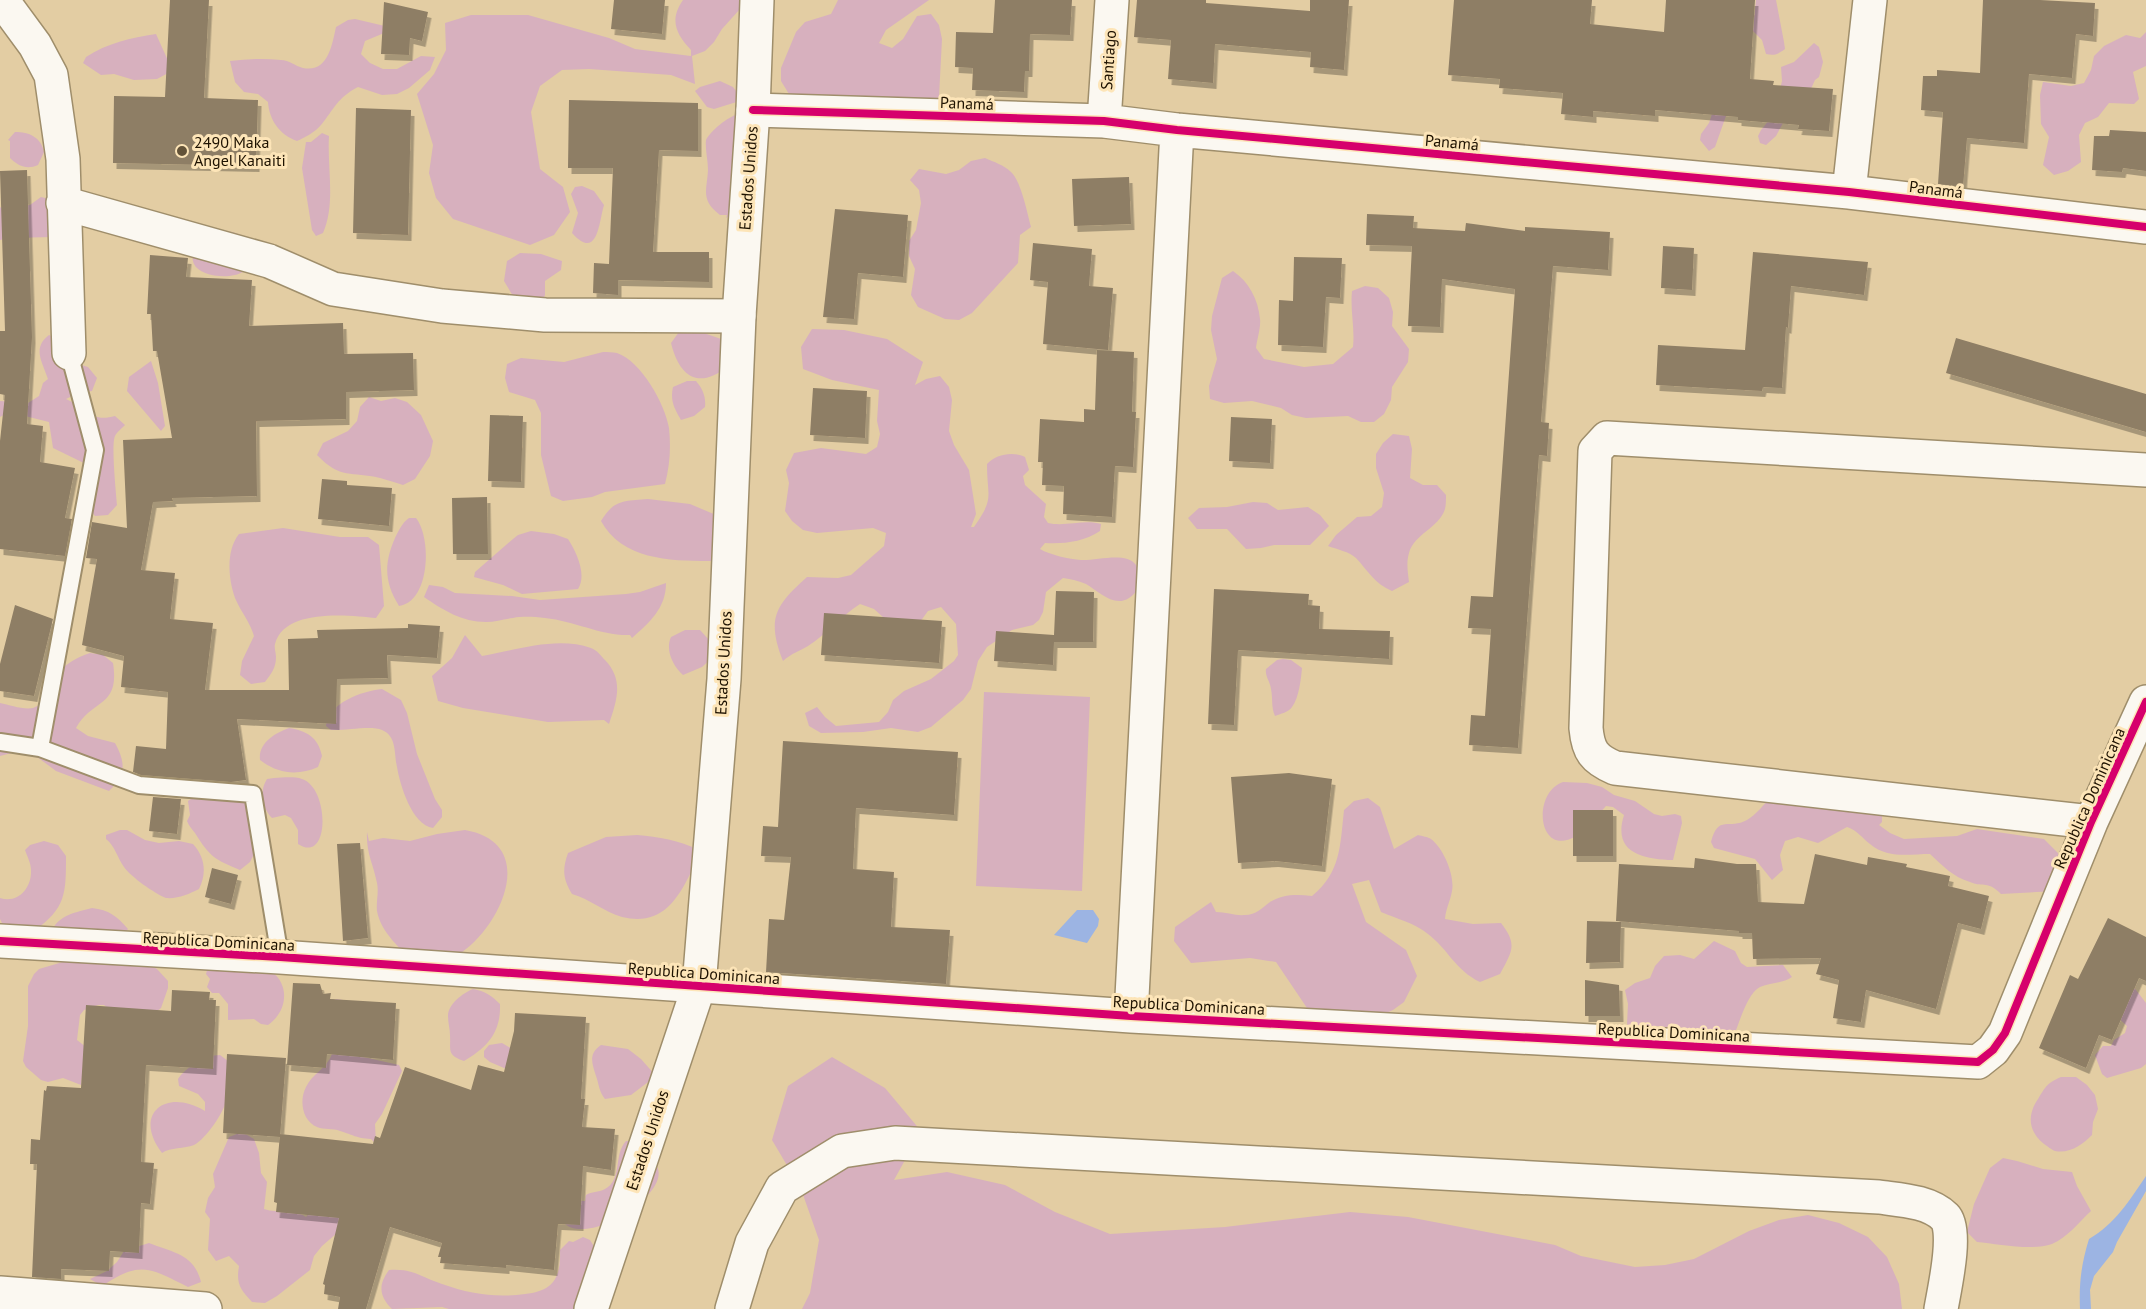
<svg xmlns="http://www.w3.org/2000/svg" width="2146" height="1309" viewBox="0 0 2146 1309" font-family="'PT Sans',sans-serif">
  <defs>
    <filter id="shadow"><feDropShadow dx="3.5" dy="6" stdDeviation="0" flood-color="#0004"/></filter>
  </defs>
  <rect width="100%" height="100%" fill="#e3cda3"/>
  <path fill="#d7b0be" d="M683,0H745L740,9L722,29L714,42L705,51L692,56L695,84L671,75L589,69L562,70L540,86L531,112L540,169L563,187L570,212L554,235L530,245L453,219L436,198L429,173L433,145L417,94L434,74L446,50L445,23L471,15H528L609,38L635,49L691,56V50C676,34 669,20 683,0Z
    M838,0H929L886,30L879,43L892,48L903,39L917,16L931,14L939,25L942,39L939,97L922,107H813L789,94L781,81V68L796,32L805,22L831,14Z
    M1756,0H1776L1784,42L1785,49C1778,54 1775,56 1766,54L1762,40L1753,31Z
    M355,19L389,27V31L365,41L361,54L370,63L383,69H397L421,56L435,57L430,70L409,88L397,94L382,95L358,87C337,98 335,108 321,125C315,132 306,137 297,141C280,135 269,120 268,102L258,94L244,92L235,82L230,61C247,59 264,58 281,60C289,60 295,66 303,68C328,73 332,45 336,27L348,20Z
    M2146,32V66L2133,72L2139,99L2134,104L2109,103L2098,117L2085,123L2079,135L2081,162L2068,171L2054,175L2043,165L2049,137L2041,124L2040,95L2043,82L2071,86L2084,83L2091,70L2094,56L2104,46L2126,35L2140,38Z
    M156,34L170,65V72L157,79L134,80L114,74L101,75L83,63L86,57C107,43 131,38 156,34Z
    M1814,43L1819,47L1823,62L1819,77L1815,80L1809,93L1789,112L1776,136L1766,145L1760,143L1758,136L1761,130L1774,114L1782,81L1781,67L1794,62Z
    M720,81L733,87L743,100L714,109L707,107L695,91L700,87Z
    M1718,96L1727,113L1715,147L1709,151L1700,140L1701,134L1709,123Z
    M738,114L731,214L726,218L727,215H720C700,200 707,190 708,170C708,160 705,150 706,140C711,130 728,117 738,114Z
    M15,132C29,132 41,137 44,152L38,165C27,170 18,166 10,158V141L8,140Z
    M322,133L329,136C327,168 336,203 323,233L316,236L312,230L302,168L306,142H311Z
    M985,158C994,162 1004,165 1011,172C1021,181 1027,212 1031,227L1020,235L1018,263L972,313L959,320L945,319L918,307L911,295L915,269L909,256V241L916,230L921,203L919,190L910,180L919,169L946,174L959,170L971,161Z
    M582,186L594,191L604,205C599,221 598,262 572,233L578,213L571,194L575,187Z
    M41,197L49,199L52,237L10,238L0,240V207L3,209L30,205Z
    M218,230L232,232L244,236C247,241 252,248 253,254C255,284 201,280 194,264C191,258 194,252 195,246Z
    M520,253L541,254L562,261L561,270L545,281V295L539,308L519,306L504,281L507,261Z
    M1233,271C1249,282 1258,299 1260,319C1261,328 1257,339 1256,348L1264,359L1304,367L1333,364L1353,347C1355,328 1350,310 1352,291L1365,286L1378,288L1389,298L1393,312L1392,326L1409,349L1408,362L1392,387L1391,400L1384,414L1374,422H1361L1348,416L1306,418L1292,415L1281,408L1252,401L1224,403L1210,399L1209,386L1217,359L1211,330L1212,316L1222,278Z
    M692,329L727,341V367C698,390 679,376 671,343L679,332Z
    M812,329L844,330L887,339L923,362L915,385L926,379L940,376L949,387L952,400L949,431L954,445L969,470L976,514L971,527H974C995,497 987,498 987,464C996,454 1013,451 1025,457L1029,470L1023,476L1025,485L1046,504L1044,517L1048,523C1065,527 1085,519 1101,524L1100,531C1083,542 1064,544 1045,543L1040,549C1050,555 1069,559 1081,560C1096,561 1126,551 1136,565C1140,571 1139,581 1139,588C1136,591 1133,596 1129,598C1114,608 1098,591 1086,584C1079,581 1071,579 1063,578L1046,592L1043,612L1039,620L1033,625L1012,630L987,647L978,661L971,689L963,700L931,727L918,732L891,728L863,732L821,733L809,726L805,713L817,707L825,717L836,726L879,722L888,712L893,700L904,691L931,679L954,661L958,655L956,624L941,607L928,611L920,622L884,618L874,609L860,604C841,616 827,634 808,646C798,652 792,653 783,661C766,618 776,605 807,577L838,578L851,575L884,546L886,533L873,528L817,533L803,530L792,521L785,511L789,483L786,470L794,453L821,448L866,454L877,447L880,434L877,421L879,390L832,380L803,369L801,347Z
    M49,335L61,341L75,363L88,367L97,378L92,391L78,393L66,399C87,408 91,423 115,416L125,425C122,428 117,432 115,436C111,444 116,492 117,505L108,515L95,516L87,505L90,466L53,448L49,422L9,412L0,417V401L28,403L39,396L43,383L48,379C42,361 32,348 49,335Z
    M603,352C607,352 613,352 617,353C641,361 665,404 669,428C671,447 670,465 665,484L605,492L592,497L563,501L551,496L541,455V413L535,400L509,392L505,378L507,364L521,358L564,362Z
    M151,361L158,383L165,426L161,431L127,391L129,377Z
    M687,381H696C703,389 706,397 705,407L694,416L681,420C674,408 670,400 673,387Z
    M369,397L381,401L395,398L407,402L421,415L433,441L430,456L415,479L403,485C396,483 388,480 380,478C351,471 341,480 317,455L323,443L348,431L357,421L360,407Z
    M1393,434L1409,436L1412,449L1410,478L1423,485H1437L1446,495C1446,499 1446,505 1445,509C1439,528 1414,534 1409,553C1406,563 1408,573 1409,582L1392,591C1375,584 1368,571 1356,558C1350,552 1336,549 1328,546L1336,535L1357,517L1371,516L1382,507L1384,493L1376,468V454L1383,443Z
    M648,499L690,504L716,515L720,561C678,561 624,563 601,521C614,499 625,501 648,499Z
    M1253,502L1267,503L1278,510L1308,507L1320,515L1329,526L1310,545H1274L1261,548L1246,549L1227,529H1197L1188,518L1199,508L1227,507Z
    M409,518H416C432,538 430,602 399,606C384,582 384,563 395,538C399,530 402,523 409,518Z
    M283,528L340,537H368L379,545L384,606L376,618C349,615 284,608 275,644C274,648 276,653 276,657C276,668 271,674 265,682L251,684L240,675L242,661L254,636C250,622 241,612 235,598C228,578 226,550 239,534Z
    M531,531L554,534L568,539C577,553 587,575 578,589L522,594L503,585L474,577L475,572L513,539L518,535Z
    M666,583C666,608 650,622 632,638L630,635C601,636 575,621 545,618C535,617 523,616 513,618C504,619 495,622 486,622C462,622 443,610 424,597L429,585L443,587L455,593L512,596L540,600L626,594L640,592Z
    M685,630H700L710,641L713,657L702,667L683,675C673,666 665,650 671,637Z
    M465,635L482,656C517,650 557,636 591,648C597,650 601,656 605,660C624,680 617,700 609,724L604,720L548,722L463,708L438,701L432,676L452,658Z
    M90,653L103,655L113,663C120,708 93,698 76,728L88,736L115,743C126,763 126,775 109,791L56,771L33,754L19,751L0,756V703C10,705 23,710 33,708C46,704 49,687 55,677C63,665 77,657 90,653Z
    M1283,659L1291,660L1302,668C1301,679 1299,698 1292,707C1289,712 1280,714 1275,716C1271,707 1273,699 1271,689C1270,681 1265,677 1266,669L1277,660Z
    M382,689L401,700L407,713L417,754L435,799L442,810V817L433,828C412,825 400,785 397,767C394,754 397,736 382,730C371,725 345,731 331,730L326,726C328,703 362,691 382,689Z
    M984,692L1090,697L1082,891L976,886Z
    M289,728C307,731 318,737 322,756L318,767C298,776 278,774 260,760C258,743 275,733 289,728Z
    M274,778C282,778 293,776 302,779C330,788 330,865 298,844V830L291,818L285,815L272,818C262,808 259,791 267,779Z
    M1563,782L1587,783L1602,787L1614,795L1635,801L1654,814L1662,816L1675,814L1681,816L1682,823L1673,860C1643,859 1612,853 1624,815L1613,807L1606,806C1597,815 1587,830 1576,836C1538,859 1531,793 1563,782Z
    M243,790L260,842L250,862L240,870C214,859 210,857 195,833C192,829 189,826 187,821L190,815L188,801L194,797Z
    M1772,796L1882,809V822L1879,825L1890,833L1904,839L1957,836L1977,829L2044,839L2059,854L2058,884L2056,891L2001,894C1987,880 1985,888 1970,882C1953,877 1943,866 1930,854C1910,854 1887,859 1870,844C1861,837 1858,831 1847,827L1818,843L1798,837L1785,841L1780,855L1783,870L1772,880L1755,859L1714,848L1711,842C1718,814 1729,830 1747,820C1756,815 1764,804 1772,796Z
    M1368,798L1380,807L1394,849L1418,835C1422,836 1428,837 1431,839C1444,849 1455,876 1452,891C1450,902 1446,908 1445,919L1473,924L1501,923C1518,945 1512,951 1500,974L1480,982C1455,970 1448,949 1428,934C1415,923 1397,919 1381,912L1369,880L1352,884L1366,922L1406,950L1417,976L1404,1002L1393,1010L1368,1021L1316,1018L1307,1008L1276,962L1250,958L1191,963L1174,941L1175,927L1211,902L1216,912C1226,912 1236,916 1245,915C1256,915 1262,908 1270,902C1283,894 1297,894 1312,896C1341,872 1340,846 1344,810L1354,801Z
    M120,830H127L145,840L159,843L179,841L193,844C205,857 207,873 199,889C189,894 178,899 166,898C154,893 131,877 124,867C117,857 115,846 106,839V835Z
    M465,830C539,843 502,925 461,953C449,960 429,961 416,964C401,949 381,933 377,911C376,902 379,892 377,883C373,863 366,853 367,832L369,841L383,838L410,841L437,834Z
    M637,835C658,837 680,840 698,850C697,861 693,869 687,880C673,907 656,925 622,917C604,912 590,899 572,894C563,879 562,870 568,853L606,837Z
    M44,841L58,845L66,856C66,894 66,908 34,931L3,925L0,919V898C18,904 32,888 31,870C31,863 27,856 25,850L30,845Z
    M92,908C109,910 117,916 128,929L118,940L52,931C58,915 77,912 92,908Z
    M1714,941L1735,951L1741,963L1747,967L1783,965L1792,977C1782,984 1771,982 1760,987C1748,993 1740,1020 1735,1033L1637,1037L1627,1024L1628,1004L1625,990L1635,983L1650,978L1655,966L1664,956L1680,955L1694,959Z
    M73,959L149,965L157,969L168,981V988L161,1008L156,1012L116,1014L104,1005H98L84,1010L80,1015L77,1040L86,1047L81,1085L63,1078L48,1082L41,1080L26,1067L23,1061L28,1026V986L34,974L39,969Z
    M208,967C223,968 256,967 269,971C278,974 283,984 284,993C285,1006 279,1017 268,1025L261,1024L254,1019L228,1020V1004L219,993H212L207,987L210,979L206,974Z
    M2120,976L2136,990L2146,1003V1064L2141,1068L2107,1078L2102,1074L2095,1055L2103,1046H2111L2114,1040L2125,1033L2127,1026L2112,1012Z
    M473,989C485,991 492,996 500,1004C501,1032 488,1047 464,1061C446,1055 451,1050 450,1035C450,1029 448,1023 448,1016C448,1004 463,993 473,989Z
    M336,999L343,1000L359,1056L399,1065L402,1071L382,1114L375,1124L376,1144L371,1139C355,1138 354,1135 340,1131C333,1128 324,1130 317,1127C302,1121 299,1100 306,1087C312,1074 327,1068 332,1054C336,1043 331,1015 331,1003Z
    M502,1043L514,1050L528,1078L490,1062L484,1057V1051L489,1045Z
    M601,1045L628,1049L641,1059L656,1076L631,1095L605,1099C599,1092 599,1084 596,1076C592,1063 588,1054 601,1045Z
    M220,1055L228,1061C228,1073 230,1088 227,1099C224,1112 206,1139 194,1145C184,1149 171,1147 162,1153C132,1114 166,1087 205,1111V1102L198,1094L179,1086L178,1079C185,1068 206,1055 220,1055Z
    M832,1057L885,1088L921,1131L894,1180L947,1172L1005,1185L1055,1212L1110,1234L1225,1227L1350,1212L1408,1217L1555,1245L1581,1256L1635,1267L1665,1265L1694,1259L1749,1231L1779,1220L1808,1215L1839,1223L1868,1237L1887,1257L1899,1284L1902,1309H802L810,1293L819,1240L801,1189L772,1140L788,1086Z
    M2061,1077H2076L2087,1085L2095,1095L2098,1109L2093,1122L2092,1135C2083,1144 2070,1154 2055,1151C2052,1150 2047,1146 2044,1144C2028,1131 2027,1115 2038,1099C2046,1086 2047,1083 2061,1077Z
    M242,1132L254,1139L259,1153L261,1173L267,1182L264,1209C279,1214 293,1208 306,1217L316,1206L327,1186L344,1227L322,1246L314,1256L310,1270L277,1296L265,1303L252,1302C240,1289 236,1284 239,1266L229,1256L216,1261L208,1250L210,1219L205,1212L208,1198L215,1187L213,1174L229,1137Z
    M626,1141H633C641,1149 655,1158 658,1169C667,1196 586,1248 563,1222L567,1200L585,1201L586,1195C592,1191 598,1193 605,1189C623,1179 613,1155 626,1141Z
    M2003,1158L2017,1161L2043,1169L2072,1172L2077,1186L2091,1211C2079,1222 2067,1238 2052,1244C2033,1251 1997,1244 1977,1242L1967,1232L1974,1204L1990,1168Z
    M583,1237L590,1240L598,1253L580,1309H449L442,1307L392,1309C379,1296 378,1285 389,1270C412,1268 421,1277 442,1284C470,1294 496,1298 525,1294C554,1291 561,1277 560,1250L569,1241L573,1242Z
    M149,1243C174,1253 194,1254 201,1282L188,1287C150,1268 141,1260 102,1286L90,1279L107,1271L117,1262L124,1251Z"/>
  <path fill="#9cb4e3" d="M1077,910H1093L1099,919L1098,926L1087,943L1054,935Z
    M2146,1176V1191L2117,1242L2113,1252L2094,1276L2090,1290L2091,1309H2080C2079,1283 2081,1265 2089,1239C2115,1224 2129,1201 2146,1176Z"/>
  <path fill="#8e7e65" filter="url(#shadow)" d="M170,0H209L204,98L258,100L256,166L113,163L114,96L165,97Z
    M614,0H665L662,34L611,29Z
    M995,0H1072L1070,35L1030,34L1029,71H1025L1024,92L972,90L973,68L955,67L956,32L993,33Z
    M1137,0H1206V3L1310,11V0H1349L1344,70L1310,67L1311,52L1215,44L1213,83L1168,79L1171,40L1134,37Z
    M1454,0H1592L1590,24L1664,32L1666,0H1755L1750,79L1774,81L1773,85L1833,89L1829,131L1798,129L1799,125L1738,120V117L1655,110V116L1593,111V117L1561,114L1563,93L1499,88L1500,79L1448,75Z
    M1983,0H2040L2095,3L2093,36L2076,34L2072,78L2029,74L2024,143L1967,138L1963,187L1938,184L1943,112L1921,110L1923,76H1937V70L1980,73Z
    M384,2L428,12L422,41L410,38L409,55L381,54Z
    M569,100L698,103V151L659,150L653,252H709V282L618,280V295L593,293L594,263L609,264L613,168H568Z
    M356,108L411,110L408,235L353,233Z
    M2110,130L2146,132V171L2123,168L2122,172L2092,170L2094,136H2109Z
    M27,170L32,337L27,424L43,426L40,462L75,468L65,518L72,519L65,556L0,549V441L5,395L0,394V331H5L0,171Z
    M1129,177L1131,224L1074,226L1072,179Z
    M835,209L908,215L903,277L858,273L854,319L823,317Z
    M1367,214L1414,216L1413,228L1465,231L1466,223L1525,231V227L1610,232L1608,270L1553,266L1541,422L1549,423L1547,456L1539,455L1518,748L1469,745L1471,715L1485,716L1491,629L1468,628L1471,596L1493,597L1515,289L1442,279L1440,327L1408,326L1412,246L1366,245Z
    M1033,243L1092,249L1089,286L1113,288L1108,350L1043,344L1048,282L1030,280Z
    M1663,246L1694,248L1692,290L1661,288Z
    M1753,252L1868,262L1864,295L1791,286L1788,328L1786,327L1782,388L1763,387L1762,391L1656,385L1658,345L1745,350Z
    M150,255L188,258L186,277L252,280L249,326L343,323L344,354L413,353L414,390L346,392V419L256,421L257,496L172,498L173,501L153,502L141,570L175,573L170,619L213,623L205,690H289L288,639L318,638L317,630L408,628V624L440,626L437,658L387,655L388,678L337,679L336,724L237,719L246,780L231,782L141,775L133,772L136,746L166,749L168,692L121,687L124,656L82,645L97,559L86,558L92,522L127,528L123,440L172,438L157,351H153L151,314H147Z
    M1294,257L1342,258L1340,298L1326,297L1323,347L1278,345L1279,300L1293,301Z
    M1956,338L2146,394V432L1946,373Z
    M1097,350L1134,352L1132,412H1136L1133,467L1115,466L1112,517L1063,514L1064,486L1042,485L1043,462H1038L1040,419L1084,422V409L1095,410Z
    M813,388L867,391L865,438L810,435Z
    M490,415L523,416L521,482L488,481Z
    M1231,417L1272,419L1270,463L1229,461Z
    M322,479L347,481V485L392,488L389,526L318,519Z
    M487,497L488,554H453L452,498Z
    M1214,589L1309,594L1308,605L1320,606L1319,629L1390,631L1389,659L1238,650L1234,725L1208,724Z
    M1056,591L1094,592L1093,642H1054L1053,665L994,661L996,631L1054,635Z
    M15,605L53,619L34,696L0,691V664Z
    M824,613L942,621L939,663L821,655Z
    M783,741L958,752L954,815L856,808L853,869L894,872L891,927L950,930L946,984L766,972L769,919L784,920L791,857L761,856L763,826L778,827Z
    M1289,773L1332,779L1322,866L1275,861L1238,863L1231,777Z
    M153,797L181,799L177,834L149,831Z
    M1573,810H1613V856H1573Z
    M360,843L368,938L343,941L337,844Z
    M1815,854L1867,865L1868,857L1907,864L1906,867L1950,876L1948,886L1989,896L1981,929L1958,923L1936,1009L1866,990L1861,1022L1833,1018L1839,980L1816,974L1821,958L1753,959L1752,933H1739V931L1616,921L1619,864L1694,868L1695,858L1737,864H1756L1758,902L1804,904Z
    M212,868L238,875L231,904L205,897Z
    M2108,918L2146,937V981L2139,978L2112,1040L2099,1035L2086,1068L2039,1048L2070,975L2078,979Z
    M1587,921L1621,922L1620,962L1586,963Z
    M1585,980L1619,985L1620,1016H1585Z
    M293,983L320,984L323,994L331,993L330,999L396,1003L393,1060L327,1054L326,1068L287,1065Z
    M172,990L210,992L209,1000H216L213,1069L146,1065L141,1162L154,1163L150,1204L141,1203L139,1253L110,1251L109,1271L61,1269V1279L32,1277L37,1164H30L31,1139L40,1140L44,1090L46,1091L47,1086L81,1088L86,1005L171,1011Z
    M515,1013L586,1017L581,1099H585L582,1127L615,1129L611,1170L583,1166L580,1225L558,1224L554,1270L506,1265V1268L440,1263L441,1257H438L442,1243L390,1227L366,1309H338L340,1297L324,1294L325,1285L323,1284L339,1218L276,1212L277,1203L274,1202L280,1134L373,1144L375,1136L380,1138L405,1067L471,1090L478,1065L504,1072L514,1031Z
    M227,1054L286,1058L280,1137L223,1133Z"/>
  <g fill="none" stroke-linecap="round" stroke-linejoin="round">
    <defs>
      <path id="lane" d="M0,742L40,748L139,785L253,794L280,957
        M40,748L95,450L69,353"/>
      <path id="street" d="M2,0L35,45L51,75L63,159L69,353
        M753,110L1104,121L1177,130L1849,192L2146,227
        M1104,121L1112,0
        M1849,192L1870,0
        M63,203L269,261L333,289L442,306L545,315L739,316
        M2091,822L1615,768C1594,759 1588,751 1586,728L1595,451L1607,438L2146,470
        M0,941L280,957L1131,1016L1978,1062L1993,1050L2005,1033L2091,822L2146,702
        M1131,1016L1177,130
        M0,1293L205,1309
        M732,1309L752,1243L782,1188L842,1151L895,1143L1879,1197C1900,1200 1929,1201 1945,1217C1958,1230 1944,1291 1941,1309"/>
      <path id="secondary" d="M591,1309L699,986L724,679L739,316L753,110L757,0"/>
    </defs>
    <use href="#lane" stroke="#9f8e6b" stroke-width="20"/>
    <use href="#street" stroke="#9f8e6b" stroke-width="36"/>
    <use href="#secondary" stroke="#9f8e6b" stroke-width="36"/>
    <use href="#lane" stroke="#fbf8f1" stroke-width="16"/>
    <use href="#street" stroke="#fbf8f1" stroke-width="33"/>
    <use href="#secondary" stroke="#fbf8f1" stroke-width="33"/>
    <defs>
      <path id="cycleway" d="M753,110L1104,121L1177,130L1849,192L2146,227
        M0,941L280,957L1131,1016L1978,1062L1993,1050L2005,1033L2091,822L2146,702"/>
    </defs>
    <use href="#cycleway" stroke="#fde5b8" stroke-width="11"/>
    <use href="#cycleway" stroke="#d6006c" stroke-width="8"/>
  </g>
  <circle fill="#635339" stroke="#fde5b8" stroke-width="2" cx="182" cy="151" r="6"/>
  <g text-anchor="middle" stroke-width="6" stroke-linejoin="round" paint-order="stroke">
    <g font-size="16" fill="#1e1200" stroke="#fde5b8">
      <text transform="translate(1108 60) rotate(-86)" y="6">Santiago</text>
      <text transform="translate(967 103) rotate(2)" y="6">Panamá</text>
      <text transform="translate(1452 142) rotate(5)" y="6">Panamá</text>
      <text transform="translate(748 178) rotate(-86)" y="6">Estados Unidos</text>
      <text transform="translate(1936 189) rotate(7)" y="6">Panamá</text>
      <text transform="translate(723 663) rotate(-87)" y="6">Estados Unidos</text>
      <text transform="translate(2089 798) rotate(-66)" y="6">Republica Dominicana</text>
      <text transform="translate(219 941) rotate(3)" y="6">Republica Dominicana</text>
      <text transform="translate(704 973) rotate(4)" y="6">Republica Dominicana</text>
      <text transform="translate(1189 1005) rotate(3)" y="6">Republica Dominicana</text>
      <text transform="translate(1674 1032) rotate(3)" y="6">Republica Dominicana</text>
      <text transform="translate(647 1140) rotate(-72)" y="6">Estados Unidos</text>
    </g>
    <g font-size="16" fill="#1e1200" stroke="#fde5b8" text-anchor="start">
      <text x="194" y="148">2490 Maka<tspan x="194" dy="18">Angel Kanaiti</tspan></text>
    </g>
  </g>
</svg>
